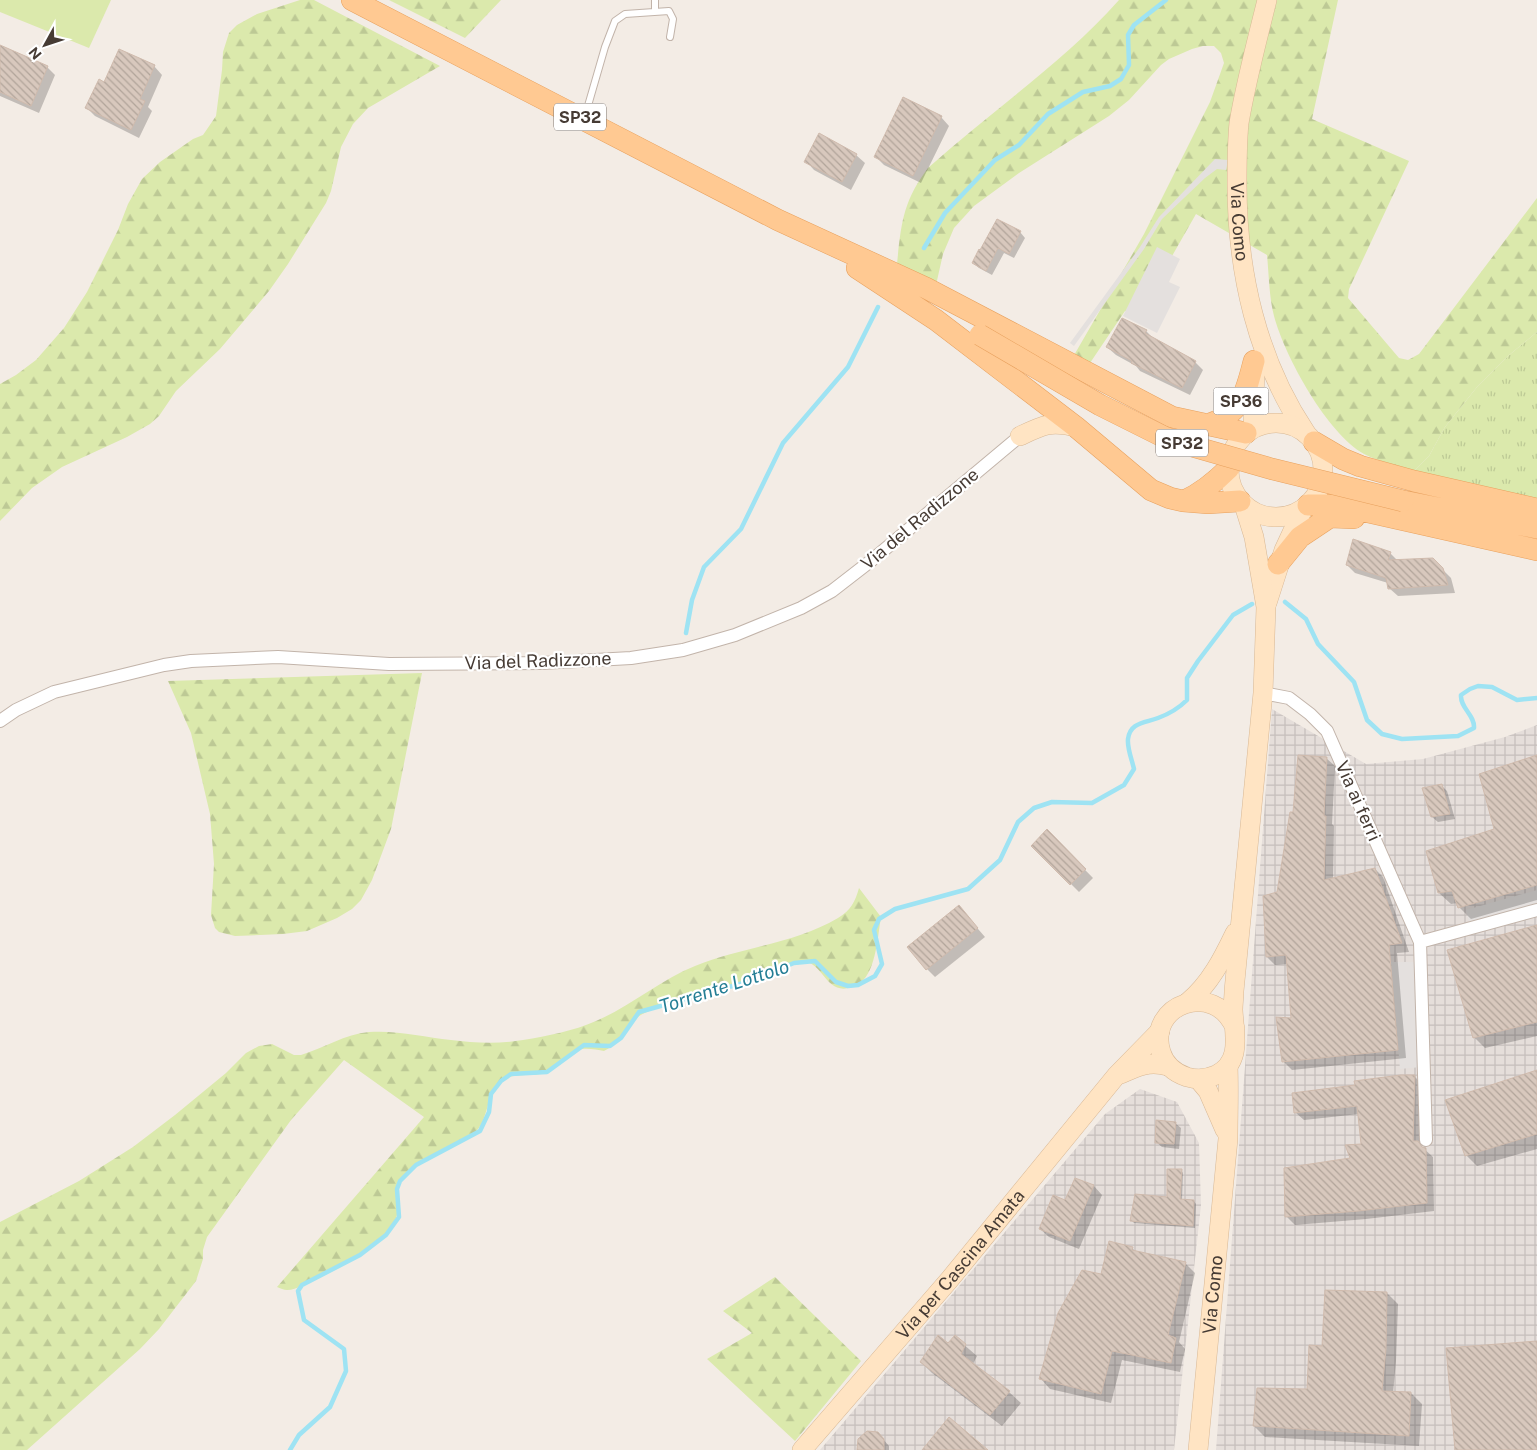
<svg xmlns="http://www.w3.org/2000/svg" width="1537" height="1450" viewBox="0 0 1537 1450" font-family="'Public Sans',sans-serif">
  <defs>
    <pattern id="industrial-grid" width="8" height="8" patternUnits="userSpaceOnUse" patternTransform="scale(1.25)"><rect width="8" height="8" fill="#e5deda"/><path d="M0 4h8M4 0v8" fill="none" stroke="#c6bfbc"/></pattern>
    <pattern id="grass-tufts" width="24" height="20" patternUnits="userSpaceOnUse" patternTransform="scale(1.25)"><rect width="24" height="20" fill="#dbe9ac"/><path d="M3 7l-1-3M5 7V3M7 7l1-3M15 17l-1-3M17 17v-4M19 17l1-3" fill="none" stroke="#bdc995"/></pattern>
    <pattern id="forest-firs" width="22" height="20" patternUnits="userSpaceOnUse" patternTransform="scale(1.25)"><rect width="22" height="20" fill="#dbe9ac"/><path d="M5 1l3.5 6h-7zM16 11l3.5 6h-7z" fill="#bdc995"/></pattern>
    <pattern id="building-back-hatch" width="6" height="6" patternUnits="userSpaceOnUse" patternTransform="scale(1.25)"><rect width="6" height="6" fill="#d8c8bd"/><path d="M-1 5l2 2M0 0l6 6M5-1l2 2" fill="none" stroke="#b1a49a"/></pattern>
  </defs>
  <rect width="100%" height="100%" fill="#f3ece5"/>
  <path fill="url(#industrial-grid)" d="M1272,709L1366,764L1423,759L1505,737L1537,725V1450H1216Z
    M1140,1089L1177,1102L1199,1143L1201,1205L1174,1450H820L1105,1114Z"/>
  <path fill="url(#grass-tufts)" d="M1537,332V502L1414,471L1429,456L1445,427L1477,387L1508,356Z"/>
  <path fill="url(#forest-firs)" d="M300,0H314L440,66L368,108L353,124L341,147L331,191L326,203L288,264L269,291L220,349L176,391L159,416L150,424L127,437L62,467L32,488L0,521V384L16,375L36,360L64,328L87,292L118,230L128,204L142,179L160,162L193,139L203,135L216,116L222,70L223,52L229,33L237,25L257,14Z
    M389,0H501L465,38Z
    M1119,0H1338L1312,119L1409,161L1349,289L1348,298L1399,358L1408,360L1419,354L1537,198V332L1508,356L1477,387L1445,427L1429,456L1414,471C1398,465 1379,462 1364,454C1327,433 1285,357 1274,316C1269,297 1269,275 1267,255L1196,214L1139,314L1125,311L1088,366L1073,357L1144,234L1210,102L1224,63L1221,53L1214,46H1203L1192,49L1169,59L1161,65L1129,100L1109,116L1019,173L974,206L954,228L943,254L936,285L897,264C901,224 903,201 928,168C991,111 1062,64 1119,0Z
    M422,673L391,829L372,880L361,900L352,909L337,918L307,931L283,934L235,936L219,932L215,928L211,915L214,864L210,814L191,733L168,681Z
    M859,888L881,917C878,934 876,971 861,982C824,1007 825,953 797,963C789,965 781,971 773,974C764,977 756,979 747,982C727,989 706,995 685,1001C673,1004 660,1006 649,1011C643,1014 633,1018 630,1024C622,1034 617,1045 604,1051C598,1050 589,1048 582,1049C567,1051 559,1069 544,1073C529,1078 510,1070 498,1085C483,1103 490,1125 467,1139C451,1150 410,1165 400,1181C393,1192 401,1206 396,1218C381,1248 344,1266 316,1279C307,1283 297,1290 287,1290C284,1290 280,1288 277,1287L424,1117L344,1060L291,1120L207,1237L203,1250V1259L196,1281L159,1329L140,1349L27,1450H0V1222L79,1181L133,1147L175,1115L226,1073L246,1053L259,1046L272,1044L294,1055H301C324,1048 345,1034 369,1032C397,1030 424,1037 451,1040C474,1043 500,1044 523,1040C548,1036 573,1031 596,1021C631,1006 660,980 695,966C742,947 794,944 838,918C851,910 855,902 859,888Z
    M775,1277L861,1361L795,1441L707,1359L752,1333L723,1311Z"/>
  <path fill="#dbe9ac" d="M0,0H111L89,48L0,12Z"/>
  <path fill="#e4e0de" d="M1215,159L1228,160L1226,170L1217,169L1205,178L1162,219L1144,249L1074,346L1070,343L1140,247L1159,217Z
    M1157,247L1180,259L1169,282L1180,287L1157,333L1123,316Z
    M1537,890V907L1470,926L1466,910Z
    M1391,962H1414L1421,1067L1400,1069Z"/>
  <path fill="#0003" d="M0,46L47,67L55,75L39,113L0,96Z
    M154,66L162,75L148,107L152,111L139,138L95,116L86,107L105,84Z
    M941,117L949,126L921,183L884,165L876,157Z
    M856,155L865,163L851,190L814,170L806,161Z
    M1020,232L1025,238L1014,258L1004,253L992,275L979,268L973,263Z
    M1146,331L1154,339L1195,362L1203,370L1190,395L1140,371L1136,366L1116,355L1107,347Z
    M1390,553L1398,561L1432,559L1451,578L1455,593L1398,596L1389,588L1388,583L1355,573L1347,565Z
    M1326,758L1335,766L1332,824L1334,826L1333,880L1375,869L1383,877L1409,952L1397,953L1406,1058L1292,1070L1284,1062L1293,1019L1288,964L1275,965L1267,957L1294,813Z
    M1537,758V900L1471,919L1459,907L1458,903L1451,904L1439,893L1496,829Z
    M1441,785L1447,791L1455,819L1438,822L1432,817L1424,789Z
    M1047,831L1093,878L1079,892L1033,846Z
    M959,907L985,937L935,977L927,969Z
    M1537,928V1036L1485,1048L1474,1037Z
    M1537,1071V1149L1477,1166L1466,1155Z
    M1414,1076L1422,1084L1421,1146L1433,1157L1434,1211L1366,1219L1295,1225L1287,1217L1351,1159L1362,1145L1359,1114L1304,1120L1296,1113L1356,1086Z
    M1175,1123L1181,1128L1179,1149L1162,1147L1156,1142Z
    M1181,1170L1183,1173L1182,1200L1194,1201L1196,1204L1195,1228L1134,1223L1132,1221L1168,1199Z
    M1076,1179L1094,1186L1102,1195L1079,1249L1049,1237L1040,1229L1066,1202Z
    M1132,1248L1136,1252L1185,1263L1195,1273L1179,1342L1185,1349L1180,1372L1122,1360L1111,1403L1050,1389L1041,1379L1102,1275Z
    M1387,1293L1398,1304L1396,1361L1393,1393H1411L1422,1404L1419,1446L1265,1437L1254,1426L1309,1391Z
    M955,1337L977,1356L973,1364L1009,1392L1021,1403L1002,1426L932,1373L921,1362L948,1345Z
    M883,1439L889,1446V1450H859Z"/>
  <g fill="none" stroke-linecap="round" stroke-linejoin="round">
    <path stroke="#9ee3f3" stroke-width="4.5" d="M924,248L945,213L995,160L1019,145L1048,114L1083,92L1110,86L1121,79L1129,65L1128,35L1134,25L1166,0
      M1285,602L1306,619L1318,644L1354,682L1367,720L1382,734L1402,739L1458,736L1474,728C1475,715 1460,708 1461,695L1470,689L1478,686L1492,687L1517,700L1537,698
      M686,633L692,600L704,567L741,529L783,443L848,367L878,307
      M290,1450L299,1435L330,1407L346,1371L344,1349L304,1320L298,1291L302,1285L360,1255L386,1235L399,1217L397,1189L400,1181L416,1165L480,1131L489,1112L491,1094L501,1081L511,1074L547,1072L584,1045L610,1046L621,1038L639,1012L747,982L794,963L815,961L836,982L848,986L858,985L875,976L882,964L874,930L879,919L895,909L968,889L1000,860L1018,822L1034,808L1052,802L1092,803L1124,785L1134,769C1132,760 1127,748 1128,739C1130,722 1145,723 1158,718C1169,714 1179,708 1187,700V678L1198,661L1233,615L1252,604"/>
  </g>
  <path fill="url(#building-back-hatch)" stroke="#d0bbad" d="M0,45L48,66L31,106L0,92Z
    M119,49L155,65L140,99L145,101L131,130L85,108L99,79L104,82Z
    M903,97L942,116L913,176L874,157Z
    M819,133L857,154L842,182L804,162Z
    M997,219L1021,231L1009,254L998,248L986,271L972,263L979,249L980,250Z
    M1122,318L1147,330L1145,333L1196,361L1182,388L1131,363L1132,361L1106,347Z
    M1353,539L1391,552L1388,560L1433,558L1443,568L1448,585L1388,589L1386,578L1346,565Z
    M1298,755L1327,757L1324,816H1326L1324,880L1375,868L1402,943L1389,945L1398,1050L1282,1062L1276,1017L1291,1018L1286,955L1266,957L1263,896L1277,892L1290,812H1293Z
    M1537,755V885L1458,908L1452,891L1438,893L1426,851L1494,829L1479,774Z
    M1442,784L1450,814L1431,817L1422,788Z
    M1047,829L1086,869L1070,885L1031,846Z
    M959,905L978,928L926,970L907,947Z
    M1537,925V1022L1473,1038L1447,950Z
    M1537,1070V1134L1465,1156L1445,1100Z
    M1401,1075H1415L1413,1141H1418L1422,1147L1426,1148L1427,1203L1358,1211L1285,1217L1284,1168L1350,1158L1345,1145L1361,1144L1357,1106L1294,1113L1292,1093L1355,1085L1354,1081Z
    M1156,1120L1176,1122L1174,1144L1155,1143Z
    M1167,1169H1182L1180,1199L1194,1200L1193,1226L1130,1221L1135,1194L1167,1197Z
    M1075,1178L1094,1185L1070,1241L1039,1229L1053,1195L1065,1200Z
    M1109,1241L1133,1247L1132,1250L1186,1262L1168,1335L1176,1338L1171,1363L1112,1351L1101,1394L1039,1379L1058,1313L1082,1270L1101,1274Z
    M1325,1290L1387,1292L1386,1349L1382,1391L1411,1392L1409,1436L1253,1426L1257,1388L1307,1389L1309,1345L1322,1346Z
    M938,1335L948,1343L955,1335L966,1344L961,1354L1010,1391L990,1415L920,1362Z
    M1537,1341V1450H1455L1446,1348Z
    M949,1417L988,1450H922Z
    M867,1431L878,1432L884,1439V1450H857L858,1439Z"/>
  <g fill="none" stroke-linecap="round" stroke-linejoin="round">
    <defs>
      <path id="lane" d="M655,12V0
        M585,116L605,47L615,21L625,14L669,11L673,19L670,37"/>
      <path id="street" d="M1263,693L1289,698L1310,714L1327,731L1420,942L1426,1140
        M0,721L16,710L54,692L164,665L191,661L278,657L389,664L542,663L631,658L683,650L735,635L801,608L832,591L872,560L1020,436
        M1420,942L1537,910"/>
      <g id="secondary">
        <path id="s1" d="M1267,0C1257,41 1246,81 1239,123C1237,143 1237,163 1237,184C1237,272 1257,360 1306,433"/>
        <circle cx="1276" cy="470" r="47"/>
        <path d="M1253,428L1255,371"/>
        <path d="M1020,436C1043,425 1050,421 1076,427"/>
        <path d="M1267,603L1284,550L1303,509"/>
        <path d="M1188,1002C1210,984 1223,958 1235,933"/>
        <path d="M1235,1028C1215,980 1146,1004 1161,1052C1165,1065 1175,1073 1187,1077C1197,1080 1207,1079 1216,1075C1243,1062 1234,1033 1233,1010C1233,1004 1234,997 1234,991L1263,693L1266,607L1254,537L1244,505"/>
        <path d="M1121,1074C1138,1066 1149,1061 1168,1066"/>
        <path d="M1198,1079L1208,1091L1225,1130"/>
        <path id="s2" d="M802,1450L950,1279L1116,1076L1160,1031"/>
        <path id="s3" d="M1198,1450L1228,1139C1228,1114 1229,1091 1228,1066"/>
      </g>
      <path id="primary" d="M352,0L778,220L926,288L1172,417L1246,433
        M857,268L936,320L1076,427L1151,490L1170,498L1183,501L1208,503L1240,501
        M1207,425C1243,413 1245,394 1254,361
        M1314,442L1343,459L1360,466L1414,481L1537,509
        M1184,501C1202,493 1215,482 1229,468
        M1403,501L1537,528
        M1308,505H1337L1537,550
        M1278,564L1300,537L1330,517L1354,518"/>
    </defs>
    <use href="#lane" stroke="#c2b4aa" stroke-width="8"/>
    <use href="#street" stroke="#c2b4aa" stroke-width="14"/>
    <use href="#secondary" stroke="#d8b895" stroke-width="20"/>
    <use href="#primary" stroke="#e8a15e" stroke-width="22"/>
    <use href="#lane" stroke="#fff" stroke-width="6"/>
    <use href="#street" stroke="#fff" stroke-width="12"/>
    <use href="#secondary" stroke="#ffe4c3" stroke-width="19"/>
    <use href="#primary" stroke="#ffc992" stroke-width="21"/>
    <defs>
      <path id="primary-bridge" d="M980,335L1100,405L1164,437L1188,445L1272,469L1403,501"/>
    </defs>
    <use href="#primary-bridge" stroke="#e8a15e" stroke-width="22" stroke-linecap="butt"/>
    <use href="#primary-bridge" stroke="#ffc992" stroke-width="21"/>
  </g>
  <g text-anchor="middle" stroke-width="4.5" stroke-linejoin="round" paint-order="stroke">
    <g fill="#fff" stroke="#7e7671" stroke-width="1">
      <rect x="554" y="103.5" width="52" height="27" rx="4"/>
      <rect x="1213.5" y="387.5" width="55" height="27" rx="4"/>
      <rect x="1156" y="429.5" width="52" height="27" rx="4"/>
    </g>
    <g font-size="16" font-weight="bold" fill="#463b34">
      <text x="580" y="123">SP32</text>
      <text x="1241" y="407">SP36</text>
      <text x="1182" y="449">SP32</text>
    </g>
    <g font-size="18" fill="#463b34" stroke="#fff">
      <text dy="6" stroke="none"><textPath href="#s1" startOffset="225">Via Como</textPath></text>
      <text transform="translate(920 519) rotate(-40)" y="6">Via del Radizzone</text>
      <text transform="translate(538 661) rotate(-2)" y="6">Via del Radizzone</text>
      <text transform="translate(1358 801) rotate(66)" y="6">Via ai ferri</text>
      <text dy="6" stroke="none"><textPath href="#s2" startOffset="244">Via per Cascina Amata</textPath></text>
      <text dy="6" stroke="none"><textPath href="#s3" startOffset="156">Via Como</textPath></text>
    </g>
    <g font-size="19" font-style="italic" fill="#247e95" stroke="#fff">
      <text transform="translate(724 986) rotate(-18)" y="7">Torrente Lottolo</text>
    </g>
  </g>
  <g transform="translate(45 45) rotate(230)" stroke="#ffffff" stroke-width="4" paint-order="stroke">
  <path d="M0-4L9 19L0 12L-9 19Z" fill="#463b34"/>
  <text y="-8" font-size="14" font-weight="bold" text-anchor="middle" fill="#463b34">N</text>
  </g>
</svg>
